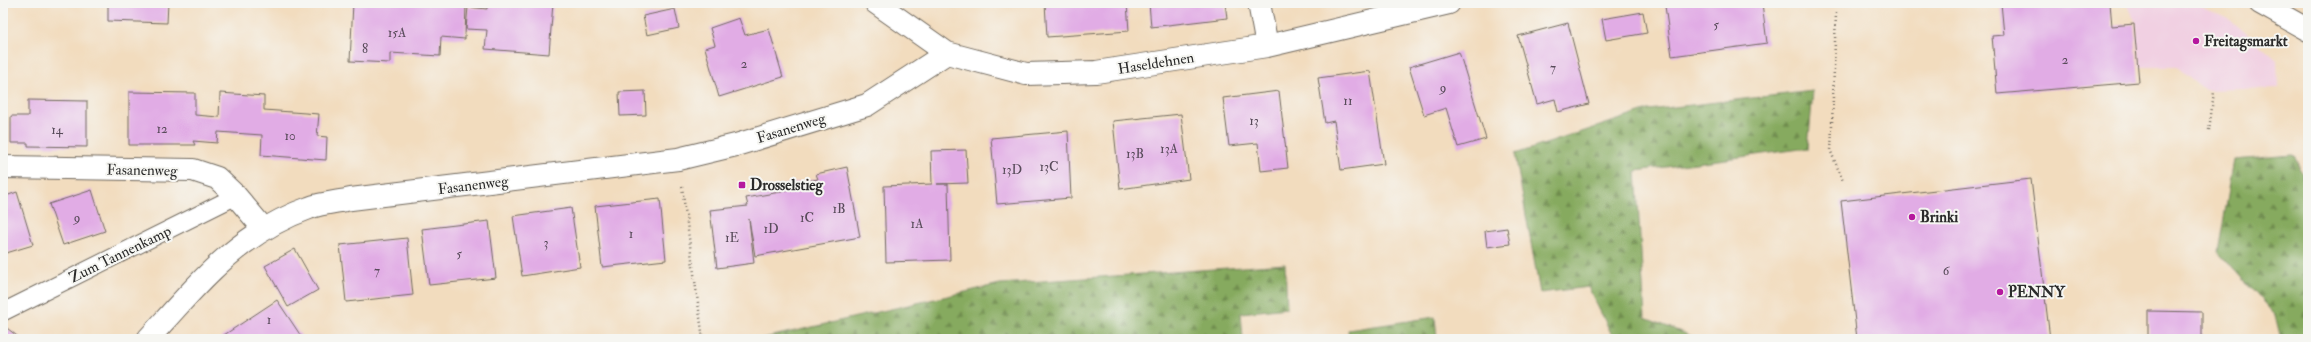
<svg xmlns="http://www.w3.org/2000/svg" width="2311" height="342" viewBox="0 0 2311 342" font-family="'IM FELL Double Pica',serif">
  <defs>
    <pattern id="forest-firs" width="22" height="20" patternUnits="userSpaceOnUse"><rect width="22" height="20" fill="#86aa5e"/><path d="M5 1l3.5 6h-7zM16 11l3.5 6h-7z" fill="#6e8b4e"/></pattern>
  </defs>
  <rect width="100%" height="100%" fill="#f6f6f2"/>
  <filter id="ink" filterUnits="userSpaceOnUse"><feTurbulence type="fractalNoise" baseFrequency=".025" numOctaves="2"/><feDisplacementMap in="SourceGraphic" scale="8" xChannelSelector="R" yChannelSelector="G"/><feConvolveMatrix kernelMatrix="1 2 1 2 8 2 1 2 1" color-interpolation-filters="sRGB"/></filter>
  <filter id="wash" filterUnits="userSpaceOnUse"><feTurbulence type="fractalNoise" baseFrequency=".012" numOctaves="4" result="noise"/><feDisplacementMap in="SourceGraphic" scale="16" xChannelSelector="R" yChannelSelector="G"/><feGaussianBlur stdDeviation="0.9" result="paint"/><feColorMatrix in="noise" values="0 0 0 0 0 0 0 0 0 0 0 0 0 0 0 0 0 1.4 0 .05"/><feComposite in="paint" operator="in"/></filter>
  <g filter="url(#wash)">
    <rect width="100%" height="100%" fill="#f2dcbe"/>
    <path fill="#f1d0e2" d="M2127,3H2194L2232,21L2277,60L2278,88L2205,90L2177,67H2140L2136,23Z"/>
    <path fill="url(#forest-firs)" stroke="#586a44" d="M1813,91L1808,148L1636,171L1645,318L1699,339H1614L1588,287L1540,293L1515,154L1648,110Z
      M2293,155L2308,180V339H2281L2275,315L2218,252L2234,160Z
      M1285,264L1287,308L1241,313L1243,339H760L1000,284Z
      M1435,317L1437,339H1349L1348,330Z"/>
    <g id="blocks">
      <path fill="#e1ace5" d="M108,3H168L167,23L108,21Z
        M353,3H466L465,39L441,37L440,56L390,53V63L350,61Z
        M487,3H553L549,54L485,49L487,30L466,29L468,7L487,9Z
        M1045,3H1127L1129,31L1047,37Z
        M1149,3H1225L1227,18L1151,27Z
        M1684,3H1762L1767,43L1672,56L1665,6Z
        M2001,3H2110L2112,26L2134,24L2139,82L1997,94L1992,36L2004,35Z
        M675,9L679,28L647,35L643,16Z
        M1643,12L1647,33L1606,40L1602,19Z
        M739,18L745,35L769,29L783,77L719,97L705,48L715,45L710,28Z
        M1568,23L1589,104L1558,112L1555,99L1537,104L1518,36Z
        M1459,52L1486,139L1458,147L1446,108L1424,115L1409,67Z
        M1370,71L1384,164L1341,170L1334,121L1325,123L1318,78Z
        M645,91L646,115L620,116L619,92Z
        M1279,91L1288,168L1261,171L1258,143L1229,146L1223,98Z
        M129,92L195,93V115L219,117L220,93L264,96V110L319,114L317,136L327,137L326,160L261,155L262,135L218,132L217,143L193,141L195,145H129Z
        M28,100L87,101V147L28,146V143H11V116H28Z
        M1181,114L1189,179L1120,189L1113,121Z
        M1068,131L1071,198L997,204L991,138Z
        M966,150L968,183L937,184H948L950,260L886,262L884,186L932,184L931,151Z
        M847,167L860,237L755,256L749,219L754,263L717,268L710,210L748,206L746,198L786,191L783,185L818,179L816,174Z
        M2031,179L2050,339H1857L1841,201Z
        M92,190L105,231L63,245L49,204Z
        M17,192L33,245L3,254V197Z
        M660,199L666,260L602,267L595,206Z
        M571,208L580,267L522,276L513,216Z
        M489,221L496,278L429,285L422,229Z
        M1507,228L1510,244L1487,247L1485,231Z
        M407,238L413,295L346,302L340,245Z
        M295,249L318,290L288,307L265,266Z
        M277,300L303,339H222L221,337Z
        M2148,311L2202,312V339H2148Z
        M3,325L21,339H3Z"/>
    </g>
  </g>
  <g filter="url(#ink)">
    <use href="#blocks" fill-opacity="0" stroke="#71695e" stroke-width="1"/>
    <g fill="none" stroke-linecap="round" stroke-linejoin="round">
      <defs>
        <path id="lane" d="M3,312L236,196"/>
        <path id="street" d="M876,3L947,53L1026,74L1096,72L1267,46L1449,3
          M1259,3L1267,46
          M2260,3L2308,30
          M3,167L193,170L217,178L236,196L263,228
          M148,339C197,285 238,233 309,208C322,203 338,202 351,199L678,159L736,145L867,105L947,53"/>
      </defs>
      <use href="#lane" stroke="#71695e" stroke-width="19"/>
      <use href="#street" stroke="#71695e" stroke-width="24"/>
      <path stroke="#71695e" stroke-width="2.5" stroke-dasharray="1 3" stroke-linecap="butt" d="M1836,13L1831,152L1843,181
        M2209,130L2214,92
        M682,187L703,339"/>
      <use href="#lane" stroke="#fff" stroke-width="17"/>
      <use href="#street" stroke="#fff" stroke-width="22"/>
    </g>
  </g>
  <g fill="#b5179e" stroke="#f6f6f2" stroke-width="1.5">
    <circle cx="2196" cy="41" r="4"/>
    <rect x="738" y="181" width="8" height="8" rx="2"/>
    <circle cx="1912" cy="217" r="4"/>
    <circle cx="2000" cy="292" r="4"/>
  </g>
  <g text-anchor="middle" stroke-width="4" stroke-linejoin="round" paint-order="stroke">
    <g font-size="13" fill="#584b5a">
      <text x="1716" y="29">5</text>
      <text x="397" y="37">15A</text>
      <text x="365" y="53">8</text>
      <text x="2065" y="64">2</text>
      <text x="744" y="68">2</text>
      <text x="1553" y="72">7</text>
      <text x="1443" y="92">9</text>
      <text x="1348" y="105">11</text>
      <text x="1254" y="125">13</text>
      <text x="162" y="133">12</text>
      <text x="57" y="134">14</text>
      <text x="290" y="140">10</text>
      <text x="1169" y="153">13A</text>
      <text x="1135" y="158">13B</text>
      <text x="1049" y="171">13C</text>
      <text x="1012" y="174">13D</text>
      <text x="839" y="213">1B</text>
      <text x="77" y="222">9</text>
      <text x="807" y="222">1C</text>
      <text x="917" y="228">1A</text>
      <text x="771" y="233">1D</text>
      <text x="631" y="238">1</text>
      <text x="732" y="242">1E</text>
      <text x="546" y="247">3</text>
      <text x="459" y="258">5</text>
      <text x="377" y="275">7</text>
      <text x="1946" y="275">6</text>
      <text x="269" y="324">1</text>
    </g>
    <g font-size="15" font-weight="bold" fill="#2b2b2b" stroke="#f6f6f2" text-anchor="start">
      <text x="2204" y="46">Freitagsmarkt</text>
      <text x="750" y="190">Drosselstieg</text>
      <text x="1920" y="222">Brinki</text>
      <text x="2008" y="297">PENNY</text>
    </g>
    <g font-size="15" fill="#2b2b2b" stroke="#f6f6f2">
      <text transform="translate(1156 63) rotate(-9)" y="5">Haseldehnen</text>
      <text transform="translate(791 128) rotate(-17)" y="5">Fasanenweg</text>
      <text transform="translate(142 170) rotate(1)" y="5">Fasanenweg</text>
      <text transform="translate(473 185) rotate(-7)" y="5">Fasanenweg</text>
      <text transform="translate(120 254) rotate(-26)" y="5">Zum Tannenkamp</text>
    </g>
  </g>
  <rect width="2311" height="342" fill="none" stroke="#f6f6f2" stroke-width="16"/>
</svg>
